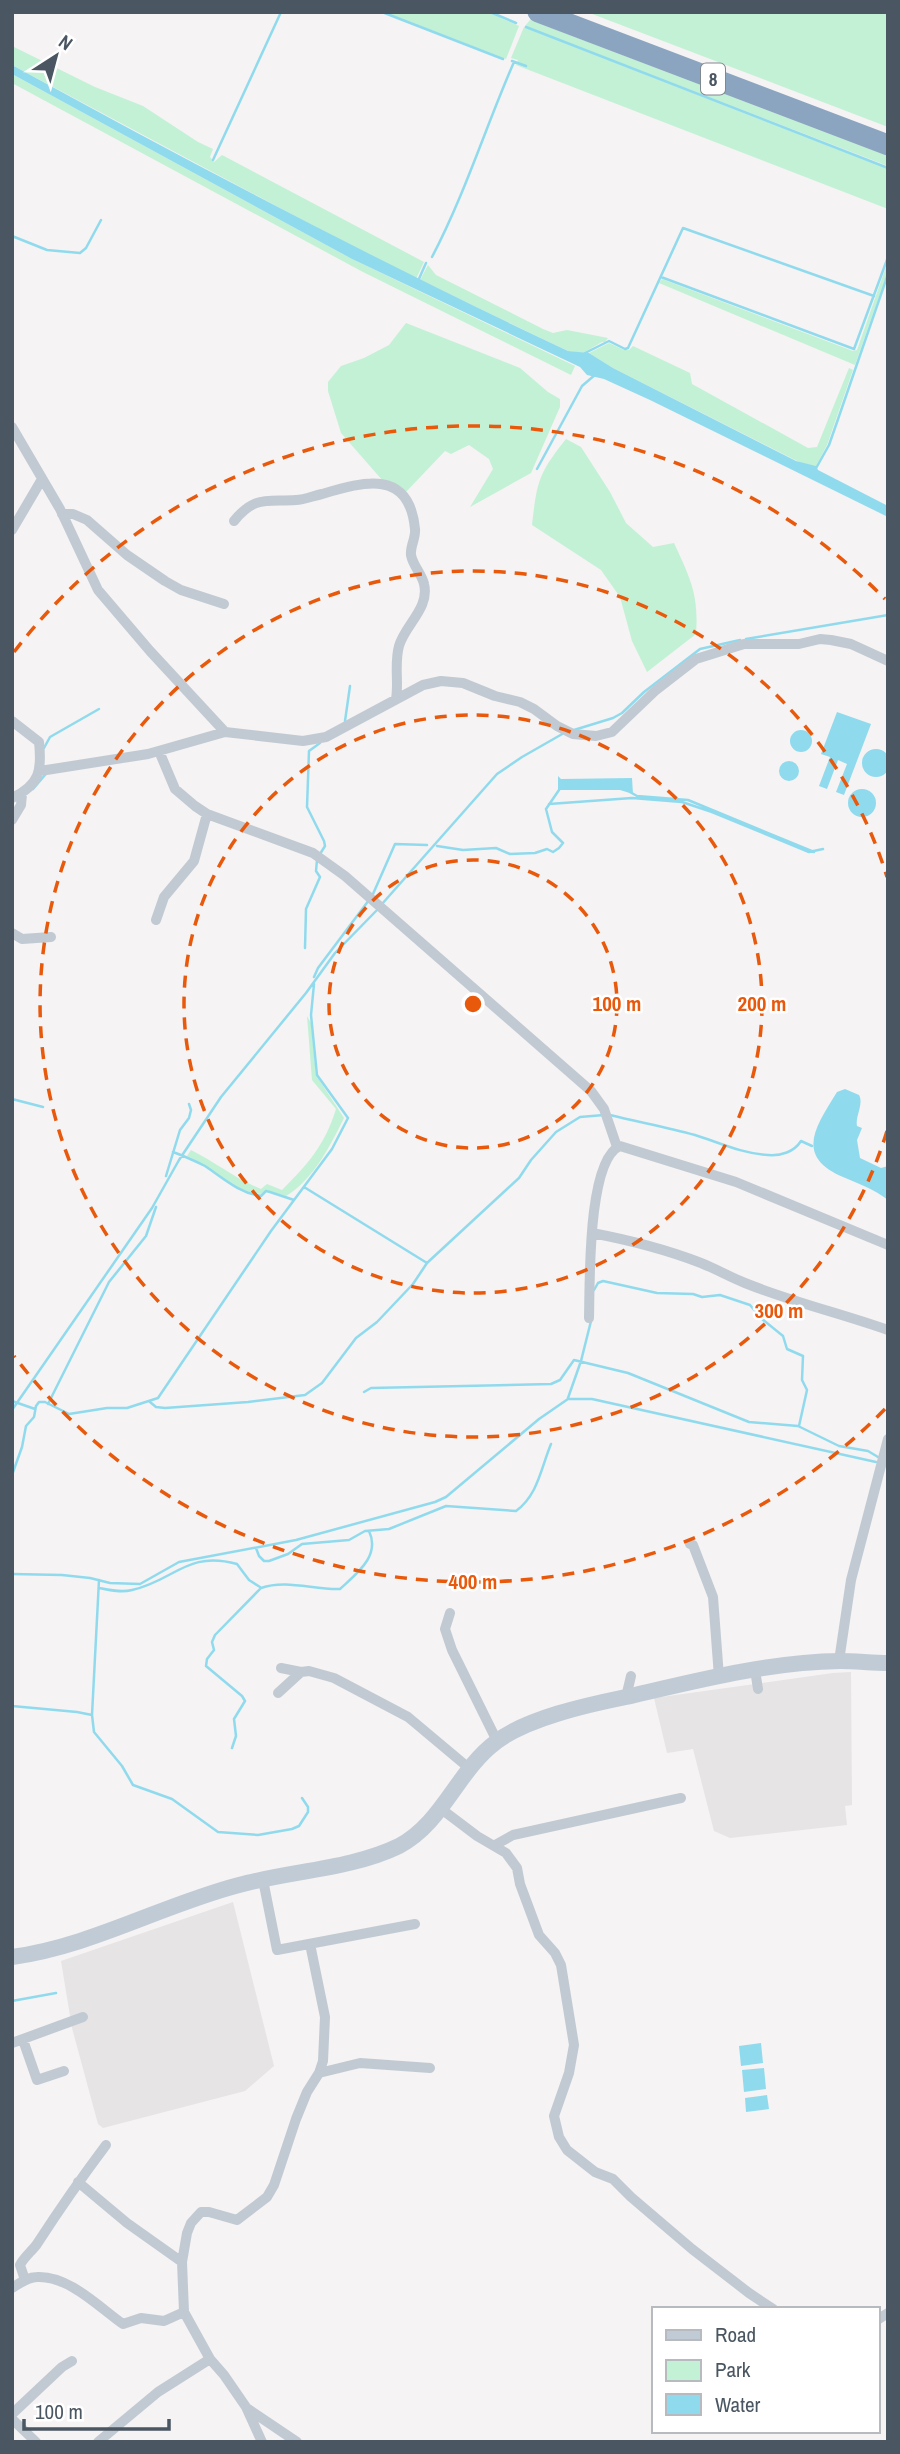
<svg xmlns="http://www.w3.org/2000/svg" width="900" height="2454" viewBox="0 0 900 2454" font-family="'Archivo Narrow',sans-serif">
  <rect width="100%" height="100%" fill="#f5f3f3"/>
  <path fill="#e6e4e5" d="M851,1672L852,1805L845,1806L847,1825L730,1838L714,1831L693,1749L667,1753L654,1698L833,1673Z
    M233,1902L274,2066L245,2091L103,2128L98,2124L72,2028L61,1961Z"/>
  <path fill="#c3f1d5" d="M384,12H488L519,26L506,59Z
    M587,12H888V127Z
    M530,20L888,156V166L525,26Z
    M524,27L888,169V209L516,65L518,60L511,58Z
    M12,46L95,87L143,106L198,142L213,149L210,157L214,162L222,155L424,262L416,279L342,241L12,65Z
    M12,74L352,259L575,366L571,375L363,272L12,83Z
    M888,261V271L855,365L659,283L662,279L853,351L857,350Z
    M428,265L436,275L543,329L553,333L567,330L608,338L605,342H602L583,353L568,351L420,280Z
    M406,323L520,368L548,392L560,399V407L531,473L470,507L493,469L489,459L469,445L451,454L445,451L404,494L383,481L341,433L328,391V382L341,366L364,358L389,345Z
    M609,343L624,350H629L633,346L690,373L692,384L808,448L817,447L849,368L853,370L827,445L816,466L805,465L613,368L589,353Z
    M566,439L581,447L610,492L626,523L653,547L674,543C690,578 699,594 696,634L647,672L632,641L620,597L601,570L532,525C537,482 538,474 566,439Z
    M307,1016L311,1023L316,1075L344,1118C330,1146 314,1179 286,1196L266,1190L261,1194C233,1192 212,1167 187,1156L191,1150C215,1162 236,1179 261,1189L267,1184L282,1190C308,1164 325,1145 336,1109L312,1080Z"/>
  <path fill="#90daee" d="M12,65C195,165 379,262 568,351L589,353L613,368L796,461L816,466L818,470L888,506V517L650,400L604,379L587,375L580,367L352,259L12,74Z
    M837,712L871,724L844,795L836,792L847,764L838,760L827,789L819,786L830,757L821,754Z
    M790 741a11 11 0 1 1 22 0a11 11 0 1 1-22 0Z
    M862 763a14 14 0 1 1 28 0a14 14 0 1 1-28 0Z
    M779 771a10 10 0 1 1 20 0a10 10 0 1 1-20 0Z
    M558,776L561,779L632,778L633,794L620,790H558Z
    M848 803a14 14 0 1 1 28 0a14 14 0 1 1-28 0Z
    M845,1089L859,1095C864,1104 855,1116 857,1126L862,1128L857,1140L860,1158L881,1168L888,1166V1200C874,1189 859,1184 843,1177C794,1156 816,1126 837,1092Z
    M761,2043L763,2063L741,2066L739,2046Z
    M764,2068L766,2089L744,2092L742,2070Z
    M767,2095L769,2109L746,2112L745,2098Z"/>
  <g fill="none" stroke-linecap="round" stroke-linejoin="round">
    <path stroke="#90daee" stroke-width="2.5" d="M382,12L503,59
      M490,12L516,23
      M526,27L888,168
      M512,61L526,66
      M213,160L281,12
      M12,236L47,250L80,253L86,248L101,220
      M432,257C465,194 486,126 514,62
      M661,277L854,349L888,257
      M418,281L426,263
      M585,353L609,341L625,349L628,348L683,228L874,296
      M537,469L582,386L596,374
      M815,470L829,445L836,425L888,274
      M746,639L888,615
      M345,721L350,686
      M574,730L613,718L622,713L644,692L700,649L740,640
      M44,748L50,737L99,709
      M33,789L45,775
      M630,792L637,796L688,800L814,852
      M549,804L632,798L682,802L712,812L809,852L823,849
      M437,846L463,850L496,848L510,854L535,853L547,849L553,852L559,848L563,843L552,832L546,809L559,790
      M320,854L325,846L324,841L307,807L309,751L320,743
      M373,894L395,844L427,845
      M382,904L497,774L522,757L564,733
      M305,948L306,909L320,877L316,871L317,860
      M314,977L318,968L369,900
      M12,1099L43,1107
      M610,1115C638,1122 667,1127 695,1135C718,1142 743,1154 768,1155C781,1156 794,1152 801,1141L812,1146
      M173,1152C184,1156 195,1161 205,1166C223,1178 239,1193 261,1196L266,1191L270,1192L294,1200
      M166,1176L180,1130L189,1118L191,1110L189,1104
      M304,1187L427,1263L519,1178L531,1160L556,1132L580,1117L604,1115
      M594,1290L598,1283L603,1281L657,1293L693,1294L702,1297L720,1295L750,1305L762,1319L783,1336L787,1349L803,1356L802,1380L807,1390L799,1426
      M364,1392L371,1388L551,1384L560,1380L574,1360L628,1373L749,1422L798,1426L839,1446L868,1451L878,1457
      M568,1398L581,1361L591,1321
      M12,1401L35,1409
      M150,1402L156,1407L165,1408L248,1402L305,1395L322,1383L356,1338L377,1322L413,1284L427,1263
      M48,1404L109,1282L146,1236L156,1207
      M12,1410L152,1208L179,1160L221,1097L306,993L335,953L378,909
      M12,1475L22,1447L26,1426L34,1417L36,1406L39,1402H45L69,1414L107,1408H127L158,1398L271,1231L332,1149L348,1118L317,1075L311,1015L314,984
      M256,1548L259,1556L264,1561H269L288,1554L302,1544L349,1540L365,1531L389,1529L446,1506L516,1511C538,1495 541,1468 551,1444
      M12,1574L62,1575L90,1578L110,1583L140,1584L179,1562L296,1540L435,1502L446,1497L539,1419L568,1399H592L876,1462
      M99,1580L92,1715L94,1732L122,1766L133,1785L172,1799L218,1832L258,1835L292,1829L299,1826L308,1812V1807L302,1798
      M99,1588C109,1590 121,1593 132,1590C174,1581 187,1550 237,1564L249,1580L260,1587
      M12,1706L77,1712L92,1715
      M232,1748L236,1736L234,1719L245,1701L242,1696L206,1666L207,1659L214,1650L212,1642L215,1635L261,1588C286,1579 314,1590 340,1589C356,1574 381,1556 369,1531
      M12,2001L56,1993"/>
    <path stroke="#c1cad2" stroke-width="10" d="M12,427L60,509L98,590L150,651L225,732
      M62,514H73L87,520L127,555L165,581L181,590L224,604
      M234,521C255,495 267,502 296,500C304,500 313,496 322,494C363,482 409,468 415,529C416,538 410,546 411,555C413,566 422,574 424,584C430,608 405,625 399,646C394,664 399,682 396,699
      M12,530L42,479
      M12,721L39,742C42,770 40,785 12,798
      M159,751L175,789L195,806L207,814L313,853L345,876L591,1091L604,1109L617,1147
      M40,771L148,754L225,732L303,741L326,737L423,685L441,681L463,683L495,696L520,702L534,709L557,726L573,734L596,736L612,732L656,690L696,659L744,644H799L820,639L831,640L851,644L888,661
      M12,820L21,805L22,794
      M156,920L164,897L194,861L207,814
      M12,933L22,939L51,937
      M592,1233C629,1240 665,1249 701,1263C716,1269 730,1277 745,1283C792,1302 840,1313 888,1330
      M589,1318C590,1285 587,1160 620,1146L736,1182L888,1245
      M690,1544L693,1545L713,1597L719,1677
      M450,1613L445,1629L452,1650L497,1741
      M839,1661L851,1580L888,1439
      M281,1668L301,1672
      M755,1670L758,1689
      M278,1693L301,1672L309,1671L334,1678L408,1717L470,1769
      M626,1697L631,1676
      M440,1808L477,1836L506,1853L517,1868L520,1884L539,1935L555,1953L561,1965L574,2045L569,2073L554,2116L559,2137L567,2150L595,2172L613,2179L631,2197L692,2249L749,2293L773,2309
      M495,1845L513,1835L681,1798
      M263,1880L277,1950L415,1924
      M23,2040L37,2080L64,2071
      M12,2043L83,2017
      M319,2073L360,2063L430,2068
      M78,2182L127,2223L182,2262
      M25,2280L20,2265C24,2257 32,2251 37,2244C59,2210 82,2177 106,2145
      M12,2288C20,2283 28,2277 37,2277C68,2275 99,2307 123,2324L141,2318L164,2321L184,2312
      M877,2320L888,2313
      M248,2409L297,2442
      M12,2414L62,2367L72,2361
      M12,2419L36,2442
      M98,2442L158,2392L210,2359
      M262,2442L246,2407L224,2375L210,2359L184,2312L182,2262L187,2233L191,2223L201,2212H209L237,2220L267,2197L274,2185L296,2119L307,2092L319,2073L323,2061L325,2017L310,1944"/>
    <path stroke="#c1cbd6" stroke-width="16" d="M12,1957C92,1946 162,1905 239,1885C290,1871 352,1869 399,1846C442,1824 458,1770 496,1742C527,1718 587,1705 626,1697C695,1681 768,1662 840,1661C856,1661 872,1663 888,1663"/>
    <path stroke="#8ba5c1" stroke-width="21" d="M538,12L888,145"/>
  </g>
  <g fill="none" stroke="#e8590c" stroke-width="3.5" stroke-dasharray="12 9">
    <circle cx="473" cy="1004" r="144"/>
    <circle cx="473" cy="1004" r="289"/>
    <path d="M887 1131A433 433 0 1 1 887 877"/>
    <path d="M885 1409A578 578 0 0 1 14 1356M14 652A578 578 0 0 1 885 599"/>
  </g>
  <g text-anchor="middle" stroke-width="5" stroke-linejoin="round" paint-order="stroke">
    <rect fill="#fff" stroke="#808990" stroke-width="2" x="701" y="63.5" width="24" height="31" rx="5"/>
    <g font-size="19" font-weight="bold" fill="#4a5661">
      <text x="713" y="86">8</text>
    </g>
  </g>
  <circle cx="473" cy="1004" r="10" fill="#e8590c" stroke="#fff" stroke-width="3.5"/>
  <g font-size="21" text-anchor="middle" font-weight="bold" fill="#e8590c" stroke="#fff" stroke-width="5" stroke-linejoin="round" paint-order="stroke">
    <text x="617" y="1011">100 m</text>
    <text x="762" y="1011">200 m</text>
    <text x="779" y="1318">300 m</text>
    <text x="473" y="1589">400 m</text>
  </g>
  <rect width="900" height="2454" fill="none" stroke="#4a5661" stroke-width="28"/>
  <rect x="652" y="2307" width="228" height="126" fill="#ffffff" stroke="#b7bbc0" stroke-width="2"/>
  <rect x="666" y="2330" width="35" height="10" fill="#c1cbd6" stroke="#b7bbc0" stroke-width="2"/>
  <text x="715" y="2342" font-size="21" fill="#4a5661">Road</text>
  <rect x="666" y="2360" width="35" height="21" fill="#c3f1d5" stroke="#b7bbc0" stroke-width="2"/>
  <text x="715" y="2377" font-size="21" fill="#4a5661">Park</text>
  <rect x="666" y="2394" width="35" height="21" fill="#90daee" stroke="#b7bbc0" stroke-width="2"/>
  <text x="715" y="2412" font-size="21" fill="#4a5661">Water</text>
  <g transform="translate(56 56) rotate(36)" stroke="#ffffff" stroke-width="5" paint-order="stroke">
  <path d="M0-5L12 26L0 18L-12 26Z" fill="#4a5661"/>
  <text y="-10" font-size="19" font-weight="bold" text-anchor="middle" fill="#4a5661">N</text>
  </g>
  <path d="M24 2419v10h145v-10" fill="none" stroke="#4a5661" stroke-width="3.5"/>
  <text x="35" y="2419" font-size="21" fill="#4a5661" stroke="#ffffff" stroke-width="5" paint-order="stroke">100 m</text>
</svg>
